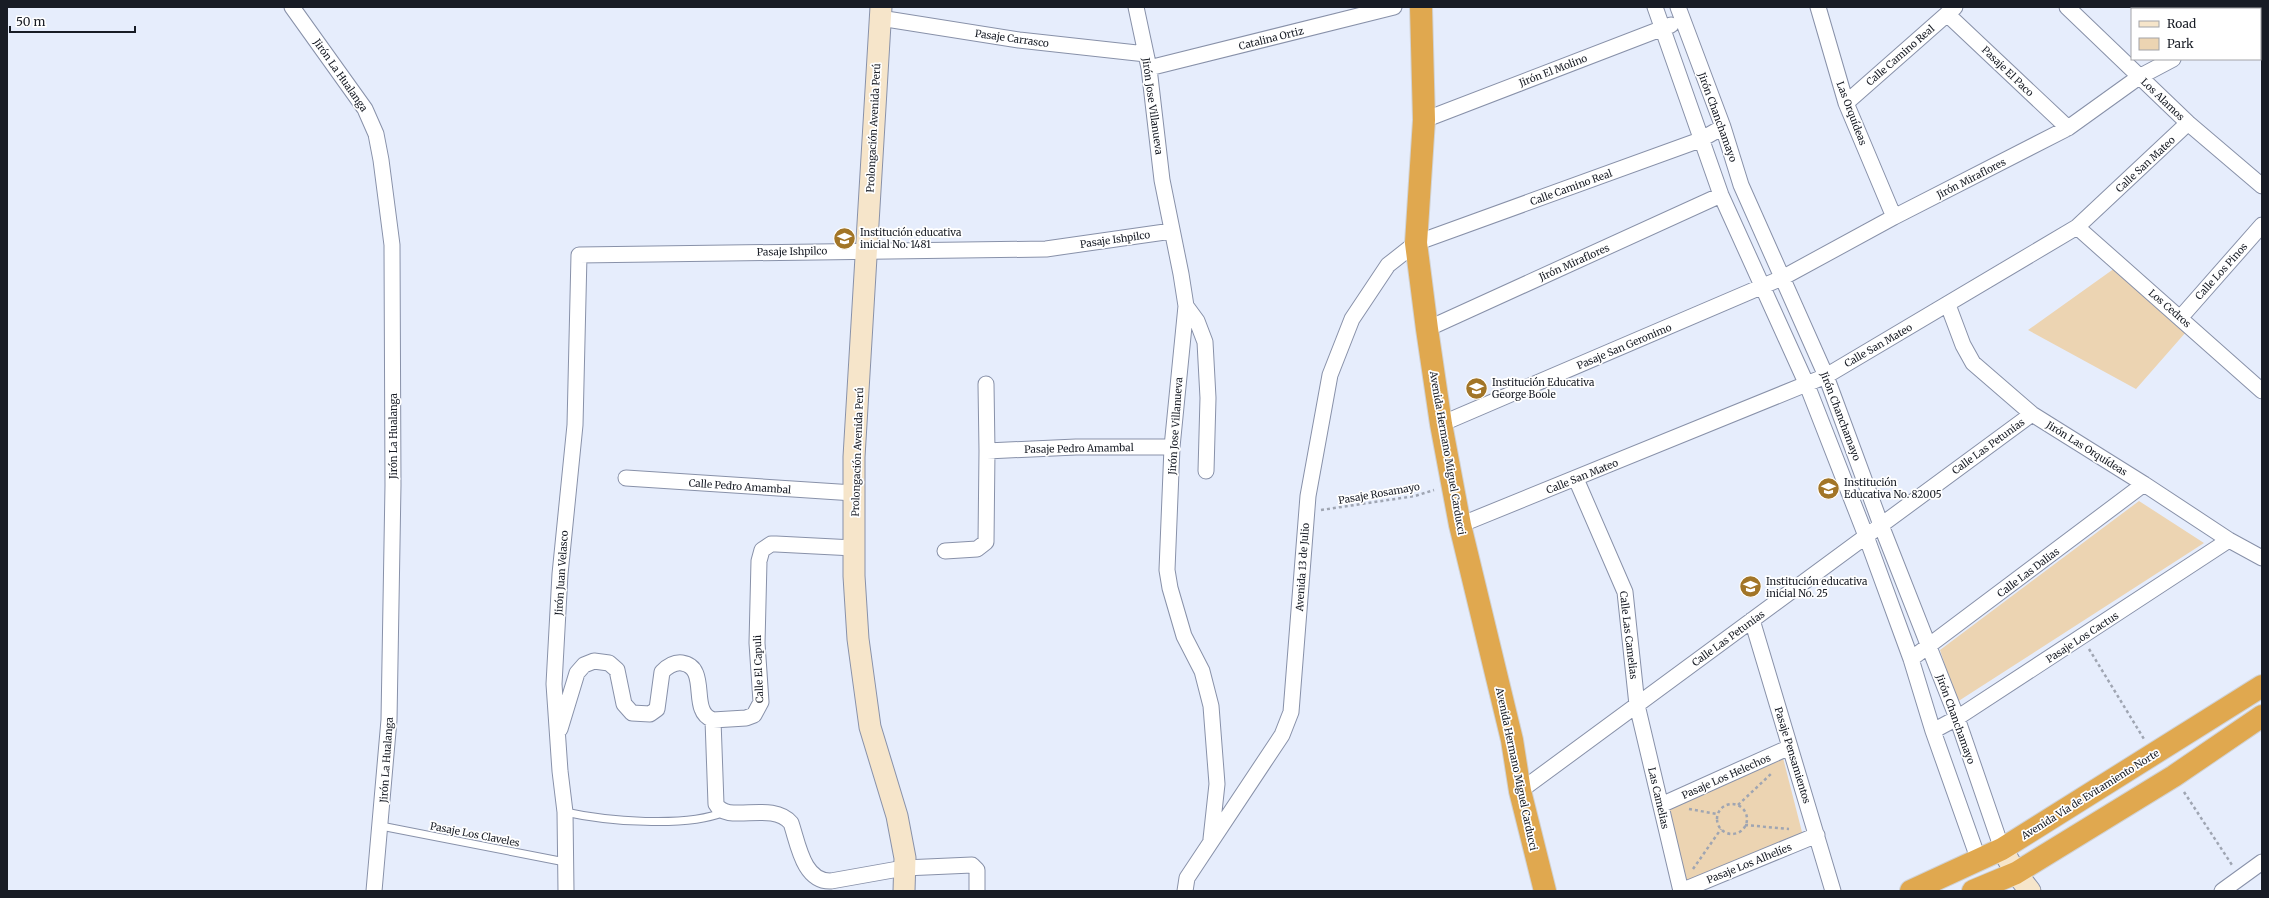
<svg xmlns="http://www.w3.org/2000/svg" width="2269" height="898" viewBox="0 0 2269 898" font-family="Merriweather,serif">
  <rect width="100%" height="100%" fill="#e6edfc"/>
  <path fill="#ecd4b2" d="M2115,268L2186,332L2136,389L2028,330Z
    M2139,501L2204,543L1957,702L1940,650Z
    M1782,754L1803,836L1682,885L1665,806Z"/>
  <g fill="none" stroke-linecap="round" stroke-linejoin="round">
    <defs>
      <path id="lane" d="M565,812C605,821 686,828 724,812
        M381,826L565,862"/>
      <path id="street" d="M292,7L365,109L376,134L381,160L392,245L393,485L389,720L374,891
        M1136,7L1149,68L1162,180L1181,274L1186,306L1172,447L1167,570L1170,588L1184,636L1202,671L1211,706L1217,784L1211,839
        M1655,7L1721,195L1807,385L1866,536L1911,659L1933,731L1978,858
        M1678,7L1723,127L1741,185L1826,376L1881,525L1957,718L2002,849
        M1818,7L1846,103L1894,217
        M2067,7L2188,123L2262,186
        M1947,14L2068,128
        M2260,15L2262,14
        M880,18L1019,40L1146,54
        M1149,68L1394,7
        M1846,103L1955,7
        M1424,120L1671,25
        M2077,227L2262,391
        M1948,305L1963,345L1973,363L2032,414L2144,484L2229,540L2262,558
        M1186,306L1197,321L1205,342L1208,398L1206,471
        M2181,317L2262,225
        M1427,329L1721,195
        M1441,424L1782,278L1894,217L2068,128L2139,77L2173,59
        M987,451L1076,447H1172
        M626,478L854,493
        M1576,479L1625,592L1637,705L1681,891
        M1460,525L1826,376L2077,227L2188,123
        M945,551L977,549L986,542L987,451L986,384
        M1752,620L1833,891
        M1911,659L2144,484
        M713,720L716,804C727,825 771,800 791,823C798,843 803,882 831,881L904,868L972,865L977,870V891
        M560,729L577,673L584,665L594,661L609,663L617,670L624,704L632,713L650,714L657,709L662,672C668,666 674,662 682,663C704,666 696,695 702,709C704,715 708,718 713,720L746,718L754,715L761,702L757,643L759,561L762,550L771,544H776L854,548
        M1933,731L1957,718L2229,540
        M1520,791L2032,414
        M1661,805L1790,747
        M566,891L565,812L560,771L554,684L560,574L575,425L579,255L1046,249L1172,231
        M1185,891L1187,878L1282,735L1291,712L1308,496L1330,375L1352,319L1388,265L1416,243L1700,140L1723,127
        M1681,891L1817,835
        M2222,891L2262,862"/>
      <path id="secondary" d="M881,7L854,457V576L858,639L870,727L897,816L905,858L904,891
        M2002,849L2016,873L2030,891"/>
      <path id="highway" d="M1421,7L1424,120L1416,243L1427,329L1441,424L1460,525L1512,740L1520,791L1545,891
        M1911,891L2002,849L2262,686
        M1973,891L2016,873L2174,776L2262,716"/>
    </defs>
    <use href="#lane" stroke="#8891a9" stroke-width="9"/>
    <use href="#street" stroke="#8891a9" stroke-width="17"/>
    <use href="#secondary" stroke="#8891a9" stroke-width="23"/>
    <use href="#highway" stroke="#d1d2d3" stroke-width="24"/>
    <path stroke="#9fa5b2" stroke-width="2.5" stroke-dasharray="3 3" stroke-linecap="butt" d="M1321,510L1415,496L1434,490
      M2089,649L2144,739
      M2184,792L2232,865
      M1717 819a15 15 0 1 1 30 0a15 15 0 1 1-30 0Z
      M1738,805L1772,773
      M1689,809L1717,814
      M1745,825L1789,829
      M1693,869L1721,829"/>
    <use href="#lane" stroke="#fff" stroke-width="7"/>
    <use href="#street" stroke="#fff" stroke-width="15"/>
    <use href="#secondary" stroke="#f6e5ca" stroke-width="21"/>
    <use href="#highway" stroke="#e0a84f" stroke-width="22"/>
  </g>
  <defs>
    <symbol id="school-disc" viewBox="-11 -11 22 22"><circle r="9.5" fill="#a27527" stroke="#fff"/><path d="M0-5L7-2L0 1L-7-2ZM-4 1L0 2.5L4 1V4Q0 6-4 4Z" fill="#fff"/></symbol>
  </defs>
  <g fill-rule="evenodd">
    <use href="#school-disc" x="832" y="226" width="25" height="25"/>
    <use href="#school-disc" x="1464" y="376" width="25" height="25"/>
    <use href="#school-disc" x="1816" y="476" width="25" height="25"/>
    <use href="#school-disc" x="1738" y="574" width="25" height="25"/>
  </g>
  <g text-anchor="middle" stroke-width="3.5" stroke-linejoin="round" paint-order="stroke">
    <g font-size="10" fill="#181c25" stroke="#fff">
      <text transform="translate(1012 38) rotate(8)" y="4">Pasaje Carrasco</text>
      <text transform="translate(1271 38) rotate(-14)" y="4">Catalina Ortiz</text>
      <text transform="translate(1900 55) rotate(-41)" y="4">Calle Camino Real</text>
      <text transform="translate(1553 70) rotate(-21)" y="4">Jirón El Molino</text>
      <text transform="translate(2008 71) rotate(44)" y="4">Pasaje El Paco</text>
      <text transform="translate(341 75) rotate(55)" y="4">Jirón La Hualanga</text>
      <text transform="translate(2163 99) rotate(44)" y="4">Los Alamos</text>
      <text transform="translate(1153 106) rotate(82)" y="4">Jirón Jose Villanueva</text>
      <text transform="translate(1852 113) rotate(69)" y="4">Las Orquídeas</text>
      <text transform="translate(1718 117) rotate(70)" y="4">Jirón Chanchamayo</text>
      <text transform="translate(873 128) rotate(-87)" y="4">Prolongación Avenida Perú</text>
      <text transform="translate(2145 164) rotate(-43)" y="4">Calle San Mateo</text>
      <text transform="translate(1971 178) rotate(-27)" y="4">Jirón Miraflores</text>
      <text transform="translate(1571 187) rotate(-20)" y="4">Calle Camino Real</text>
      <text transform="translate(1115 239) rotate(-8)" y="4">Pasaje Ishpilco</text>
      <text transform="translate(792 251) rotate(-1)" y="4">Pasaje Ishpilco</text>
      <text transform="translate(1574 262) rotate(-24)" y="4">Jirón Miraflores</text>
      <text transform="translate(2221 271) rotate(-48)" y="4">Calle Los Pinos</text>
      <text transform="translate(2170 308) rotate(41)" y="4">Los Cedros</text>
      <text transform="translate(1878 345) rotate(-30)" y="4">Calle San Mateo</text>
      <text transform="translate(1624 346) rotate(-23)" y="4">Pasaje San Geronimo</text>
      <text transform="translate(1841 416) rotate(69)" y="4">Jirón Chanchamayo</text>
      <text transform="translate(1175 426) rotate(-86)" y="4">Jirón Jose Villanueva</text>
      <text transform="translate(393 436) rotate(-90)" y="4">Jirón La Hualanga</text>
      <text transform="translate(1988 446) rotate(-36)" y="4">Calle Las Petunias</text>
      <text transform="translate(1079 448) rotate(-1)" y="4">Pasaje Pedro Amambal</text>
      <text transform="translate(2087 448) rotate(32)" y="4">Jirón Las Orquídeas</text>
      <text transform="translate(857 452) rotate(-88)" y="4">Prolongación Avenida Perú</text>
      <text transform="translate(1448 453) rotate(80)" y="4">Avenida Hermano Miguel Carducci</text>
      <text transform="translate(1582 476) rotate(-22)" y="4">Calle San Mateo</text>
      <text transform="translate(740 486) rotate(4)" y="4">Calle Pedro Amambal</text>
      <text transform="translate(1379 493) rotate(-10)" y="4">Pasaje Rosamayo</text>
      <text transform="translate(1302 567) rotate(-86)" y="4">Avenida 13 de Julio</text>
      <text transform="translate(2028 572) rotate(-37)" y="4">Calle Las Dalias</text>
      <text transform="translate(561 573) rotate(-86)" y="4">Jirón Juan Velasco</text>
      <text transform="translate(1629 635) rotate(83)" y="4">Calle Las Camelias</text>
      <text transform="translate(2082 637) rotate(-33)" y="4">Pasaje Los Cactus</text>
      <text transform="translate(1728 638) rotate(-36)" y="4">Calle Las Petunias</text>
      <text transform="translate(758 669) rotate(-92)" y="4">Calle El Capuli</text>
      <text transform="translate(1956 719) rotate(70)" y="4">Jirón Chanchamayo</text>
      <text transform="translate(1793 755) rotate(73)" y="4">Pasaje Pensamientos</text>
      <text transform="translate(386 760) rotate(-86)" y="4">Jirón La Hualanga</text>
      <text transform="translate(1517 769) rotate(78)" y="4">Avenida Hermano Miguel Carducci</text>
      <text transform="translate(1726 776) rotate(-24)" y="4">Pasaje Los Helechos</text>
      <text transform="translate(2090 794) rotate(-32)" y="4">Avenida Vía de Evitamiento Norte</text>
      <text transform="translate(1659 798) rotate(77)" y="4">Las Camelias</text>
      <text transform="translate(475 834) rotate(11)" y="4">Pasaje Los Claveles</text>
      <text transform="translate(1749 863) rotate(-22)" y="4">Pasaje Los Alhelíes</text>
    </g>
    <g font-size="10" fill="#181c25" stroke="#fff" text-anchor="start">
      <text x="860" y="236">Institución educativa<tspan x="860" dy="12">inicial No. 1481</tspan></text>
      <text x="1492" y="386">Institución Educativa<tspan x="1492" dy="12">George Boole</tspan></text>
      <text x="1844" y="486">Institución<tspan x="1844" dy="12">Educativa No. 82005</tspan></text>
      <text x="1766" y="585">Institución educativa<tspan x="1766" dy="12">inicial No. 25</tspan></text>
    </g>
  </g>
  <rect width="2269" height="898" fill="none" stroke="#181c25" stroke-width="16"/>
  <rect x="2131" y="8" width="130" height="52" fill="#ffffff" stroke="#a3a4a8"/>
  <rect x="2139" y="21" width="20" height="6" fill="#f6e5ca" stroke="#a3a4a8"/>
  <text x="2167" y="28" font-size="12" fill="#181c25">Road</text>
  <rect x="2139" y="38" width="20" height="12" fill="#ecd4b2" stroke="#a3a4a8"/>
  <text x="2167" y="48" font-size="12" fill="#181c25">Park</text>
  <path d="M10 26v6h125v-6" fill="none" stroke="#181c25" stroke-width="2"/>
  <text x="16" y="26" font-size="12" fill="#181c25" stroke="#ffffff" stroke-width="3" paint-order="stroke">50 m</text>
</svg>
